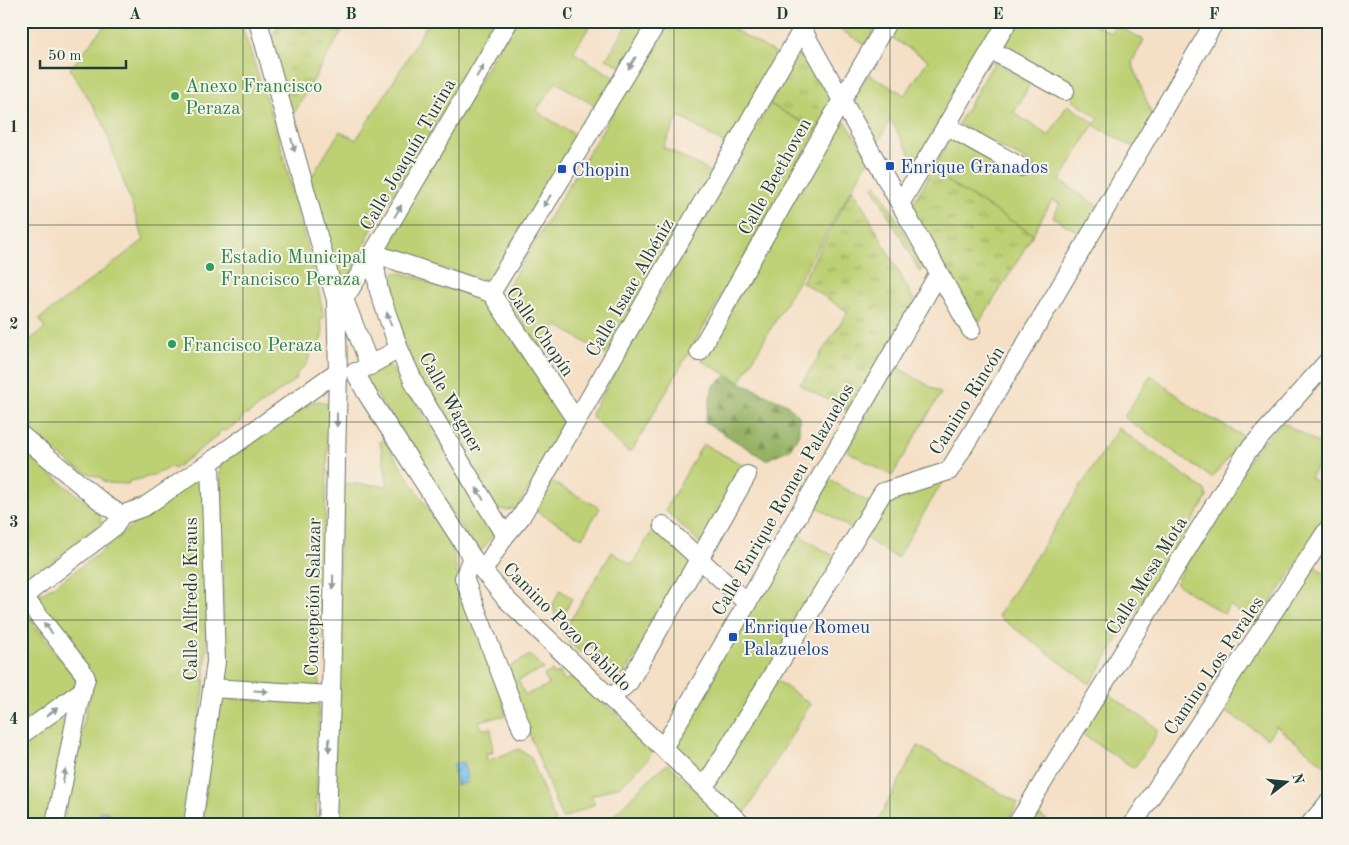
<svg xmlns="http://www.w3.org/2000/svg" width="1349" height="845" viewBox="0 0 1349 845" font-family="'Old Standard TT',serif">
  <defs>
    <pattern id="forest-firs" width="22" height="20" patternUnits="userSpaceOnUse" patternTransform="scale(1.25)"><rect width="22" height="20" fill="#96b265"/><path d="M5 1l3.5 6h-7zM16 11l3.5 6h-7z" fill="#7a9254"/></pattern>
    <pattern id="park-tufts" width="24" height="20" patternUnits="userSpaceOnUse" patternTransform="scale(1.25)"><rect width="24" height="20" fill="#bdd073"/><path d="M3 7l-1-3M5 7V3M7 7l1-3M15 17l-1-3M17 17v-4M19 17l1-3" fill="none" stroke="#99aa5f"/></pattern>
    <pattern id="water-waves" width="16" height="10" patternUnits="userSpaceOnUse" patternTransform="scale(1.25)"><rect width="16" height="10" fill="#77beef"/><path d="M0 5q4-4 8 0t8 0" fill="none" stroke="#619cc2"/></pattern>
  </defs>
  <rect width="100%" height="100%" fill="#f7f3e8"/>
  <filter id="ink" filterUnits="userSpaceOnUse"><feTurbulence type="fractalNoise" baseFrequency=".02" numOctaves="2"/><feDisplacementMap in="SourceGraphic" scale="10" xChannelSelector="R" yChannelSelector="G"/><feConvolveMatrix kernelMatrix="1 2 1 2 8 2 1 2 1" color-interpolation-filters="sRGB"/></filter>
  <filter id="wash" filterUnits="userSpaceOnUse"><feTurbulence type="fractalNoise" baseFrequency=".0096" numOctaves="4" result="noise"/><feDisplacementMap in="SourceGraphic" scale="20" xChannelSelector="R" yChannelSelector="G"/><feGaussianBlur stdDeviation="1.12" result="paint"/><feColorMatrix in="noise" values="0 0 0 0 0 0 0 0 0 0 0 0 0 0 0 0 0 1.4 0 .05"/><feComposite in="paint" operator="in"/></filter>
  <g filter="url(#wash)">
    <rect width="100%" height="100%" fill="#f5dfc5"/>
    <path fill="url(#forest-firs)" stroke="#5a784c" d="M726,376L787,404L799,416V434L790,449L766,460L705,422L713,386Z"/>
    <path fill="url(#park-tufts)" stroke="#6e8654" d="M281,21H348L290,120L271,38Z
      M805,52L833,99L817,131L770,104L799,53Z
      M932,172L1033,234L1003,285L978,324L911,206Z
      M853,188L915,302L856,415L800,385L848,312L802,282Z"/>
    <path fill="#bdd073" stroke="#6e8654" d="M108,21H240L276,129L318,288L324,318L320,320L323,332L320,345L315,344L306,365L297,373L296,379L247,415L246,414L242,417L241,421L225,431L222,430L218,433L219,435L174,469L171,467C157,474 145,479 129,481V483L128,484L109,483L103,481L102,478L87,473L75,467L21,425V347L45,328L39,319L144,240L102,120L70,69Z
      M429,21H499L371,230L352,272L340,288L309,181L340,131L356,140L395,79Z
      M514,21H593L573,52L617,79L598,108L556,82L536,111L582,139L491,278L485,280L473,277L393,253L387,249L385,243Z
      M630,21H652L623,67L606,59Z
      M668,21H738L733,29L779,55L728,146L679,116L663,147L713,173L606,355L557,325L541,349L513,310L505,297L507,288Z
      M827,21H880L865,45Z
      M897,21H999L917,165L890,120L878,143L855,103L856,95L868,74L905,95L928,60L889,36Z
      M1018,21H1093L1092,23L1111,33L1116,25L1144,40L1132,62L1154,121L1137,149L1093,125L1060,181L1101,208L1084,236L1053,217L1060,204L1052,200L1033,234L932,172L950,138L1009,168L1008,172L1026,182L1034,165L958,124L995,61L1030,84L1014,113L1049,136L1066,107L1068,105L1096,124L1099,118L1072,100L1075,92L1061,82L1002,51Z
      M770,104L817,131L633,449L628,452L592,417V412Z
      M845,121L869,159L740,382L702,361L836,126Z
      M876,183L923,267L920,272L873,187Z
      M395,273H402L477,297L489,307L559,405L563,417L562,433L518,506C510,511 506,511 496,508L418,380L385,288L389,279Z
      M389,365L404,383L494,534L482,550L477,552L366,378L382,367Z
      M895,366L941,393L892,476L847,451Z
      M1151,375L1194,409L1245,437L1212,478L1124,417Z
      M319,401L328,404L329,414L319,688L224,683L220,679L224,650L220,464L307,403Z
      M1282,422L1328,449L1310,478L1328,488V516L1257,624L1229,605L1224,614L1175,583L1253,453Z
      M1118,428L1205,490L1207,498L1090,684L998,616Z
      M384,439L440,528L452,548L457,573L498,677L506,715L479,721L482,729L491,728L493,753H486L487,761L519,749L531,757L556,824H332L341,483L388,486L380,442Z
      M703,444L745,466L702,545L665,510Z
      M21,450L100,514L101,523L21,588Z
      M949,471L897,558L814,505L829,479L875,506Z
      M199,475L206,478L207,639L204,687L187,824H64L65,812L79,742L93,681L32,599L63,580L97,555L142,517Z
      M552,482L600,508L582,538L536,511Z
      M656,524L693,560L623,677L586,642L580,653L562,634L612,552L632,565Z
      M794,532L838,559L704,778L674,748V739Z
      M1312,564L1328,576V768L1276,726L1268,738L1216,706Z
      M560,590L572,598L565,613L555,615L553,604Z
      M22,608L77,679L76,686L21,725Z
      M530,655L544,669L518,680L525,695L549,685L544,675L552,671L554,675L560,672L564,681L575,676L653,749L649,758L621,786L613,788L595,795H591L595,804L562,819L505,670Z
      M775,679L810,704L743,817L711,785Z
      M1101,688L1158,729L1153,741L1134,768L1076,730Z
      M220,698L319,704L316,824H202L216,702Z
      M60,719L66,722L65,730L48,824H21V743L54,720Z
      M918,746L1018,803L1006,824H876Z
      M668,764L731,824H617L614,815L653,775Z
      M1032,811L1054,824H1024Z"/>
    <path fill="url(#water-waves)" stroke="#4b7e92" d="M464,762L467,783L456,785L453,764Z
      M100,811L108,812L106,824H98Z"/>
  </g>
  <g filter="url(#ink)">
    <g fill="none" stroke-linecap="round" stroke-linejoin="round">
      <defs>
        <path id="minor" d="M258,21L336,300L338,371L331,695L327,824
          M798,22L971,330
          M991,50L1065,91
          M947,126L1021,167
          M900,204L1008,21
          M373,253L379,291L399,349L416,387L505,536
          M373,253L491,293L576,420
          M491,293L658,21
          M344,299L370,366
          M336,300L344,299L373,253L509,21
          M699,352L842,100L888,21
          M361,370L399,349
          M355,372L367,394L472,557L506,599L663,748L741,824
          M21,435L104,504L121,515
          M663,525L747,603
          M472,557L464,578L522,729
          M483,571L505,536L521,517L807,21
          M23,596L83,672L86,678L79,702L55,824
          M21,598L115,526L121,515L144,507L210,462L338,371
          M212,688L331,695
          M611,698L629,682L747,475
          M21,735L83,690
          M663,748L939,273
          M703,787L710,778L883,492L949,471L1057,292L1215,21
          M193,824L216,662L210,462
          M1017,824L1247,452L1328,361
          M1133,824L1328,529
          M1310,824L1328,803"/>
      </defs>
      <use href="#minor" stroke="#6a7667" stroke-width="20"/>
      <use href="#minor" stroke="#fff" stroke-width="18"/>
    </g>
    <defs><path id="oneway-solid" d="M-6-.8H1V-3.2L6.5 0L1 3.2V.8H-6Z" transform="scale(1.25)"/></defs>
    <g fill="#8f9e9a">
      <use href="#oneway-solid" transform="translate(632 63) rotate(122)"/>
      <use href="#oneway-solid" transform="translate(480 71) rotate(-60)"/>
      <use href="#oneway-solid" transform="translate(293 145) rotate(75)"/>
      <use href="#oneway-solid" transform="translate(547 201) rotate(122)"/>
      <use href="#oneway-solid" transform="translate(398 211) rotate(-60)"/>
      <use href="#oneway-solid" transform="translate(389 319) rotate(-109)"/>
      <use href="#oneway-solid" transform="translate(337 420) rotate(91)"/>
      <use href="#oneway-solid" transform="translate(480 494) rotate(-121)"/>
      <use href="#oneway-solid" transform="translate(333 582) rotate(91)"/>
      <use href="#oneway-solid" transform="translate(48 628) rotate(-129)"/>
      <use href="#oneway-solid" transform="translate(261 691) rotate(3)"/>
      <use href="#oneway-solid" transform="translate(52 712) rotate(-36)"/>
      <use href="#oneway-solid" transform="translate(329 745) rotate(92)"/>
      <use href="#oneway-solid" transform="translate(64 776) rotate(-79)"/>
    </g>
  </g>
  <path fill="none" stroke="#1f3d34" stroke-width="1" stroke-opacity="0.55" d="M243,21V824M459,21V824M674,21V824M890,21V824M1106,21V824M21,225H1328M21,422H1328M21,620H1328"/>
  <g fill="#2e9e5b" stroke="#f7f3e8" stroke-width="2">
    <circle cx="175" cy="96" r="5"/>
    <circle cx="210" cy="267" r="5"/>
    <circle cx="172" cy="344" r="5"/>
  </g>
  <g fill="#1a4fb4" stroke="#f7f3e8" stroke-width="2">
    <rect x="885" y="161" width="10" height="10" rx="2.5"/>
    <rect x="557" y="164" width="10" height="10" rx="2.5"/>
    <rect x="728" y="632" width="10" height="10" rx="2.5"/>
  </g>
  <g text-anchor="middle" stroke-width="4" stroke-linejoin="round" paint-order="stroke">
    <g font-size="19" fill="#27864d" stroke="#f7f3e8" text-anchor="start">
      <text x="185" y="92">Anexo Francisco<tspan x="185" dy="22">Peraza</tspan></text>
      <text x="220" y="263">Estadio Municipal<tspan x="220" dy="22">Francisco Peraza</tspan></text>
      <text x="182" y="351">Francisco Peraza</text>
    </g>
    <g font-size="19" fill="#1f3d34" stroke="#f7f3e8">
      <text transform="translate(407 154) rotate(-60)" y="7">Calle Joaquín Turina</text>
      <text transform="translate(774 176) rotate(-61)" y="7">Calle Beethoven</text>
      <text transform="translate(629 287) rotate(-60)" y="7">Calle Isaac Albéniz</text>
      <text transform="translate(541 331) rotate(55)" y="7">Calle Chopín</text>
      <text transform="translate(966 400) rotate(-58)" y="7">Camino Rincón</text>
      <text transform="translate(452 402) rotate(61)" y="7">Calle Wagner</text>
      <text transform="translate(782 499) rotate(-60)" y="7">Calle Enrique Romeu Palazuelos</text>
      <text transform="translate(1146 575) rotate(-58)" y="7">Calle Mesa Mota</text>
      <text transform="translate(312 597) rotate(-89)" y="7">Concepción Salazar</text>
      <text transform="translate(190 599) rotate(-90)" y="7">Calle Alfredo Kraus</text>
      <text transform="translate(568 626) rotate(45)" y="7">Camino Pozo Cabildo</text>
      <text transform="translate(1213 665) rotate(-56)" y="7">Camino Los Perales</text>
    </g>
    <g font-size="19" fill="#164399" stroke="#f7f3e8" text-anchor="start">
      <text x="900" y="173">Enrique Granados</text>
      <text x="572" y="176">Chopin</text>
      <text x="743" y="633">Enrique Romeu<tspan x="743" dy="22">Palazuelos</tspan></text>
    </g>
  </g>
  <rect width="1349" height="845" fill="none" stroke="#f7f3e8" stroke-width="55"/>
  <g transform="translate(1286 782) rotate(74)" stroke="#f7f3e8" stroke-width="4" paint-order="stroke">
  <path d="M0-4L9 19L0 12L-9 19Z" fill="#1f3d34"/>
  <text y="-8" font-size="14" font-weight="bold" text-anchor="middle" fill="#1f3d34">N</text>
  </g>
  <path d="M40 60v8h86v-8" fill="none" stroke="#1f3d34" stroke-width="2.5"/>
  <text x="48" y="60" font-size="15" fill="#1f3d34" stroke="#f7f3e8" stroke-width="4" paint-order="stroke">50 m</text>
  <rect x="28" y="28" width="1294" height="790" fill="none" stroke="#1f3d34" stroke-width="2"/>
  <g font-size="16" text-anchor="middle" font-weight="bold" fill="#1f3d34">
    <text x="135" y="19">A</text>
    <text x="351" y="19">B</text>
    <text x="567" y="19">C</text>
    <text x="782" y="19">D</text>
    <text x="998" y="19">E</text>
    <text x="1214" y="19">F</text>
    <text x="14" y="132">1</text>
    <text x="14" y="329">2</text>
    <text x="14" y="527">3</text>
    <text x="14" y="724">4</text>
  </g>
</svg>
